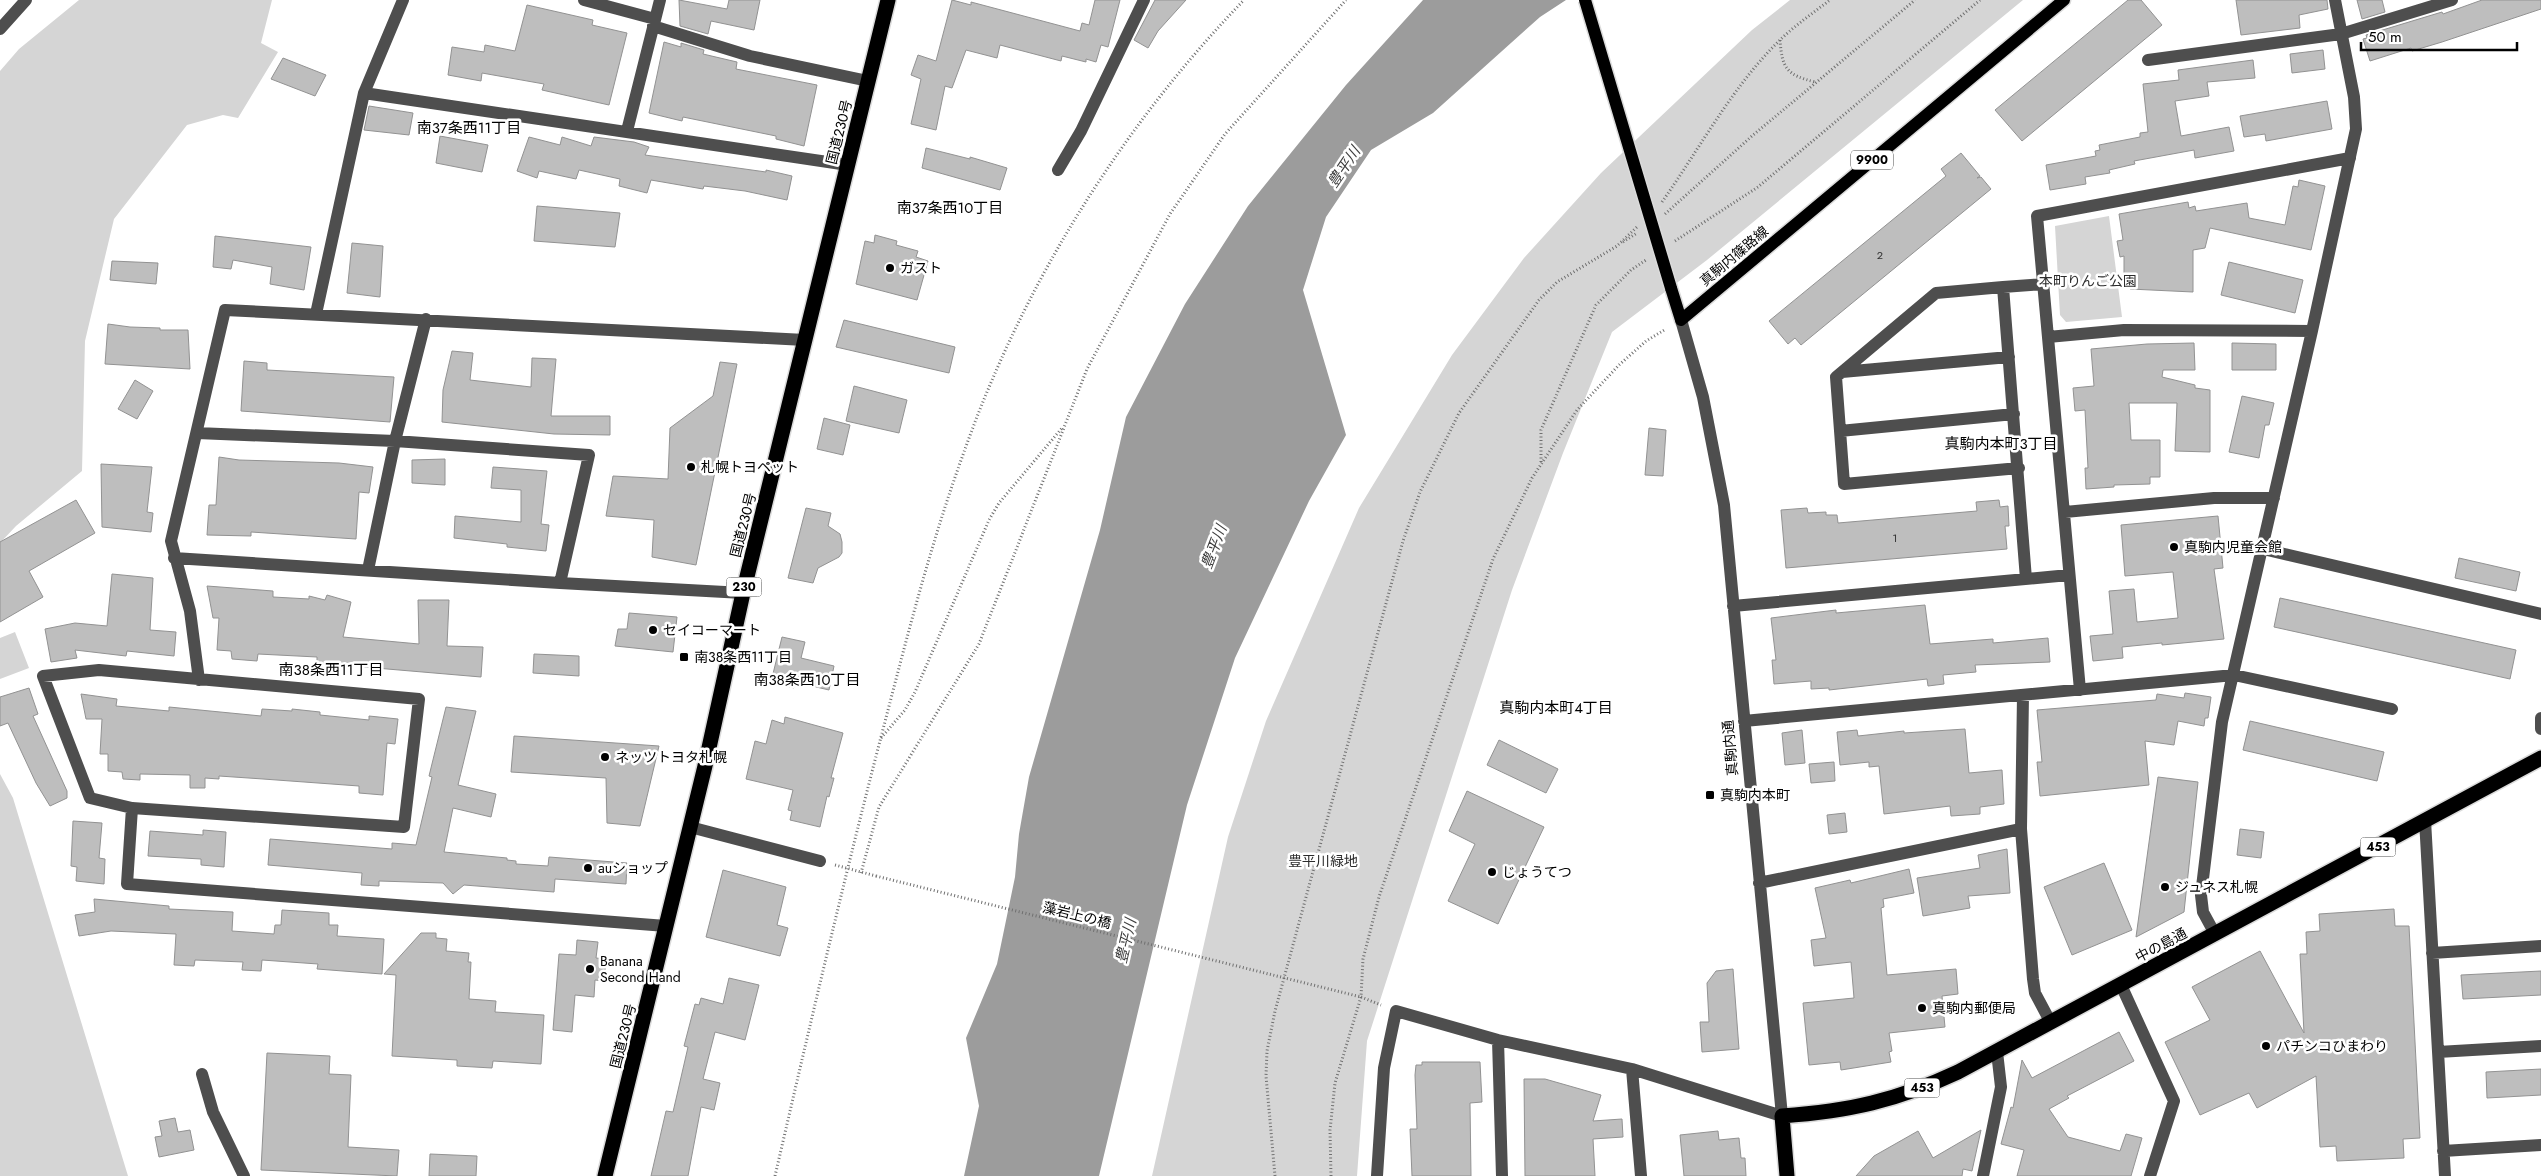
<svg xmlns="http://www.w3.org/2000/svg" width="2541" height="1176" viewBox="0 0 2541 1176" font-family="Jost,'Noto Sans JP',sans-serif">
  <rect width="100%" height="100%" fill="#fff"/>
  <path fill="#d5d5d5" d="M79,0H272L261,43L278,52L238,118L223,115L187,125L114,219L85,341L82,471L16,526L0,543V71L19,49Z
    M1790,0H2023L1707,260L1612,332L1563,453L1512,590L1367,1041L1357,1176H1152L1228,837L1266,721L1359,508L1452,355L1524,258L1601,173L1752,30Z
    M2109,216L2122,317L2066,322L2060,315L2055,226Z
    M15,632L29,668L0,679V638Z
    M0,774L13,798L128,1176H0Z"/>
  <path fill="#9c9c9c" d="M1423,0H1566L1540,17L1433,113L1371,150L1326,217L1303,290L1346,435L1309,501L1235,658L1187,805L1099,1176H964L979,1106L966,1038L997,964L1015,877L1019,834L1029,777L1100,530L1126,417L1185,304L1248,206L1346,85Z"/>
  <path fill="#bebebe" stroke="#929292" d="M679,0L727,9L729,0H760L754,30L711,21L708,34L680,26Z
    M952,0L971,5V2L1080,31L1082,23L1089,25L1095,0H1120L1108,47L1101,45L1096,62L1086,59V62L1062,56L1061,61L1000,45L997,58L966,50L952,88L945,86L936,130L911,124L921,79L911,75L918,55L936,61Z
    M1155,0H1186L1158,31L1148,48L1134,40Z
    M2128,0H2141L2162,25L2022,141L1995,110Z
    M2236,0H2327L2328,9L2299,15L2300,28L2241,35Z
    M2357,0H2382L2385,12L2362,19Z
    M2482,0H2541V9L2442,42L2412,51L2411,48L2370,61L2363,39L2367,38L2366,35L2442,12L2443,14Z
    M527,5L593,20L592,25L627,33L609,105L542,90L544,84L482,73L481,81L448,75L452,47L484,52L485,45L515,51Z
    M664,42L681,47V43L704,50L703,54L737,62L736,69L817,85L804,146L776,139V136L683,117L682,121L649,113Z
    M2323,50L2325,69L2292,73L2290,54Z
    M283,58L326,75L315,96L271,79Z
    M2253,60L2255,78L2207,82L2209,96L2175,101L2181,136L2229,127L2234,151L2195,158L2194,150L2134,161L2135,164L2109,170L2110,173L2085,177L2086,184L2050,190L2046,165L2096,156L2095,151L2100,150L2099,145L2140,137V133L2148,132L2143,84L2179,80L2178,70Z
    M2327,101L2332,129L2266,141L2265,134L2244,137L2240,116Z
    M369,106L413,113L409,135L364,130Z
    M440,136L488,145L482,172L436,163Z
    M529,137L560,145L562,137L591,146L594,137L634,142L649,147L645,155L766,172V170L792,176L787,200L745,191L704,186L703,189L651,180L647,193L619,186L620,179L579,170L576,179L539,171L537,178L517,171Z
    M926,148L970,159V157L1007,168L1000,190L922,168Z
    M1961,153L1980,176L1977,178L1981,177L1991,189L1801,345L1795,338L1788,344L1769,321L1946,176L1941,169Z
    M2299,180L2325,186L2311,250L2210,228L2205,248L2193,250V292L2130,289V281H2124V256L2120,257L2117,241L2123,240L2119,214L2188,202L2189,208L2195,206L2196,211L2247,203L2249,218L2285,225L2293,186L2298,187Z
    M537,206L620,213L615,247L534,241Z
    M875,235L897,241L896,245L918,251L916,257L928,261L917,300L856,284L865,241L874,243Z
    M215,236L311,247L304,290L270,284L272,267L233,260L231,269L213,267Z
    M352,243L383,246L380,297L347,293Z
    M112,261L158,263L156,284L110,280Z
    M2229,262L2303,280L2295,313L2221,295Z
    M844,320L955,347L949,373L836,347Z
    M108,324L130,327L160,328V330H188L190,369L105,364Z
    M2194,343L2195,370H2163L2162,377L2195,385V388L2210,390V452L2175,451L2177,403H2129L2131,440H2160V477H2150V484L2114,485V487L2086,489L2085,468H2088L2085,410L2075,411L2073,388L2094,386L2091,349L2147,344Z
    M2232,343L2276,344V370H2232Z
    M452,351L473,353L470,380L531,387L532,358L556,359L551,416H610V435L554,434L442,422L443,390Z
    M244,361L267,363V370L394,377L390,422L241,411Z
    M720,362L737,364L696,565L652,557L654,520L606,516L613,476L668,479L670,428L713,396Z
    M135,380L153,391L137,419L118,409Z
    M854,386L907,400L899,433L846,421Z
    M2242,396L2274,403L2269,425H2265L2259,458L2229,452Z
    M824,418L850,425L843,455L817,449Z
    M1649,428L1666,430L1663,476L1645,475Z
    M219,457L239,460L339,463L373,467L369,493L359,492L356,539L251,532V536L207,535L209,505H216Z
    M445,459V485L412,483V460Z
    M101,464L152,467L147,512L153,513L151,532L102,527Z
    M493,467L547,471L541,524L549,525L546,551L507,547V544L454,538L455,516L521,522V490L491,488Z
    M76,500L95,533L29,571L43,597L0,622V542Z
    M1999,500L2000,507L2008,506L2009,526H2005L2007,549L1786,568L1781,510L1807,508L1808,513L1826,512V515H1837L1838,523L1977,511L1976,502Z
    M806,508L831,513L828,526L840,534L842,542V553L839,557L818,568L813,583L788,578Z
    M2218,516L2223,568L2214,569L2224,639L2162,645V643L2122,647L2123,658L2093,661L2090,636L2113,634L2109,591L2134,589L2137,622L2178,618L2173,572L2125,576L2121,525Z
    M2459,558L2520,572L2516,591L2455,578Z
    M112,574L153,578L150,630L176,632L174,656L127,651L126,656L75,650L77,658L51,662L45,629L75,623L107,626Z
    M207,586L273,591V597L309,599V596L325,600L327,595L351,602L343,637L419,644L418,600H449L447,646L483,647L481,677L317,663V657L258,654L257,661L232,659L231,651L217,650L219,618H213Z
    M2280,598L2516,650L2510,679L2274,627Z
    M1925,605L1930,644L1993,639V643L2048,638L2050,662L1975,665L1976,672L1943,675L1944,684L1928,686L1927,679L1829,690V688L1811,689V681L1774,684L1772,660H1776L1771,618L1836,610V613Z
    M629,613L677,617L673,652L615,646L618,629H627Z
    M782,637L805,642L801,658L834,666L829,690L795,682L794,688L771,682Z
    M534,654L579,656V676L533,673Z
    M29,688L38,714L33,716L67,791V798L50,806L36,783L8,723L0,726V697Z
    M2185,693L2211,697L2208,718H2205L2204,726L2178,721L2174,745L2145,741L2149,785L2040,796L2037,762H2042L2037,710L2156,700L2157,694L2184,698Z
    M81,694L117,699L116,706L169,711V707L261,716L262,709L292,711V709L320,712V715L369,720V716L398,719L395,744L387,743L383,795L359,793V786L263,779L219,776V779L205,778V788H190V775L140,774V780L123,779L122,772L108,771V754H100L102,719H86Z
    M446,707L476,711L458,785L496,794L491,817L453,808L444,852L507,858V860L516,861V864L548,866L549,857L627,863L626,884L555,879L554,892L464,885L453,894L443,883L379,881V886L361,885L362,873L268,865L270,839L392,849V843L416,845L432,777L429,776Z
    M785,717L843,733L831,778H834L829,797L827,796L820,827L790,820L792,811L788,810L793,790L746,779L755,741L766,744L772,720L784,724Z
    M2250,721L2384,752L2377,781L2243,750Z
    M1965,729L1969,773L2002,770L2004,804L1980,807V814L1951,816L1950,806L1884,814L1879,766L1869,767V762L1840,765L1837,732L1857,730L1858,736L1904,731V733Z
    M1802,730L1805,763L1785,765L1782,733Z
    M514,736L659,746L640,826L607,823L606,778L511,772Z
    M1499,740L1558,769L1546,793L1487,765Z
    M1834,762L1835,781L1811,783L1809,764Z
    M2158,777L2198,782L2184,912L2136,937Z
    M1467,791L1544,827L1498,924L1448,901L1475,844L1449,831Z
    M1845,813L1847,832L1829,834L1827,815Z
    M73,821L102,823L99,858L105,859L104,884L76,881L77,867L71,866Z
    M2240,829L2264,832L2261,858L2237,855Z
    M203,830L226,832L224,867L201,865V859L148,856L150,831L203,835Z
    M2007,849L2010,893L1968,896L1970,908L1923,916L1917,878L1980,868L1978,855Z
    M2104,863L2132,930L2072,955L2044,887Z
    M1909,869L1914,893L1883,899L1884,907L1881,908L1887,975L1956,969L1958,994L1942,996L1945,1027L1889,1033L1892,1051L1889,1052L1891,1062L1841,1070L1840,1062L1809,1065L1803,1003L1854,998L1851,962L1814,966L1811,940L1826,938L1815,888L1850,880L1851,883Z
    M723,870L786,887L777,925L788,928L780,956L706,937Z
    M94,899L169,906V909L233,912L232,931L274,934L275,925H281L282,910L329,913V925H338L337,936L384,939L382,974L317,969L318,964L262,960L261,971L242,970L243,962L195,960L194,966L174,965L176,934L111,931L79,936L75,915L95,912Z
    M2394,909L2395,926H2409L2420,1138L2403,1139L2404,1158L2337,1161L2336,1146L2320,1147L2316,1076L2257,1108L2249,1093L2200,1115L2165,1042L2210,1020L2192,987L2260,951L2304,1033L2300,954H2307L2306,932L2320,931L2319,914Z
    M421,933H436V938L447,939L446,951L469,953L468,962H471L469,999L496,1001L495,1012L544,1015L541,1064L493,1061L492,1068L457,1066V1060L392,1056L396,975L384,974Z
    M577,940L598,942L596,958L606,959L604,981L595,980L594,997L575,995L572,1032L553,1030L559,954L576,955Z
    M1733,969L1739,1049L1702,1052L1700,1022H1709L1707,983L1716,971Z
    M2541,971V995L2463,999L2461,975Z
    M729,978L759,985L745,1040L715,1032L703,1079L720,1083L714,1110L701,1107L688,1176H651L666,1111L673,1112L688,1047L684,1046L695,1004L699,1005L701,998L723,1004Z
    M2119,1032L2134,1061L2067,1096L2069,1098L2049,1109L2068,1137L2120,1151L2126,1134L2142,1138L2131,1176H2017L2024,1150L2001,1144L2011,1107L2013,1108L2022,1060L2032,1078Z
    M267,1053L330,1056L329,1074L351,1075L348,1147L399,1150L397,1176L261,1170Z
    M1422,1062H1480L1482,1102L1470,1103L1471,1176H1412L1410,1129H1417L1415,1075L1416,1065H1422Z
    M2541,1069V1095L2487,1098L2486,1072Z
    M1524,1079H1545L1601,1095L1593,1121L1622,1119L1623,1137L1593,1139L1595,1176H1525Z
    M175,1118L178,1132L190,1130L194,1150L159,1157L155,1137L162,1136L159,1121Z
    M1981,1130L1972,1171L1963,1169L1962,1176H1856L1874,1156L1918,1131L1933,1158Z
    M1718,1131L1719,1140L1739,1138L1741,1158H1745L1746,1176H1684L1680,1135Z
    M430,1154L477,1156L476,1176H429Z"/>
  <g fill="none" stroke-linecap="round" stroke-linejoin="round">
    <defs>
      <path id="major" d="M1671,288L1681,320L2064,0"/>
      <path id="highway" d="M605,1176L705,766L743,593L888,0
        M1787,1176L1782,1116C1849,1111 1896,1101 1958,1072L2541,758"/>
    </defs>
    <use href="#major" stroke="#dbdbdb" stroke-width="15"/>
    <use href="#highway" stroke="#dbdbdb" stroke-width="18"/>
    <path stroke="#707070" stroke-width="3" stroke-dasharray="1 2.5" stroke-linecap="butt" d="M1780,40C1782,69 1787,75 1815,82
      M1662,202C1700,148 1732,87 1779,41C1794,26 1813,13 1830,0
      M1665,214L1752,136L1915,0
      M1675,241L1758,187L1980,0
      M1623,242L1637,233
      M1541,462V430L1596,305L1631,270L1646,260
      M881,738L905,710L915,692L989,520L999,503L1062,428
      M835,865L876,876
      M861,873L879,807L979,644L1087,369L1170,214L1225,134L1346,0
      M1361,997L1381,1005
      M775,1176C809,1029 843,883 881,737C906,641 930,545 964,452C1023,285 1121,127 1244,0
      M1275,1176L1266,1076L1267,1051L1275,1011L1403,541L1420,492L1459,413L1539,300L1557,282L1617,246L1637,227
      M1331,1176L1330,1130L1335,1083L1361,997L1363,959L1379,897L1493,559L1532,478L1577,410L1619,365L1646,341L1666,329"/>
    <path stroke="#4e4e4e" stroke-width="12" d="M584,0L655,19
      M653,26L750,56L868,81
      M0,29L26,0
      M2148,60L2341,34L2452,0
      M364,93L848,165
      M627,131L660,0
      M1058,170L1081,131L1144,0
      M2003,287L1936,293L1836,377L1844,484L2019,468
      M316,314L364,93L403,0
      M2048,337L2124,330L2312,331
      M1842,372L2009,357
      M1840,431L2014,414
      M197,433L395,441L589,455L560,583
      M2065,512L2214,498H2274
      M2263,549L2541,614
      M174,558L560,583L743,593
      M368,570L395,441L426,319
      M2026,579L2003,287L2043,284
      M1733,606L2069,575
      M99,670L419,699L404,827L132,808L90,798L43,676Z
      M199,680L190,611L171,541L225,310L805,340
      M2080,690L2037,216L2350,158
      M2023,695L2021,829L2033,979L2035,993L2051,1023
      M2541,718V729
      M1744,721L2234,675L2392,709
      M132,808L127,884L666,926
      M2425,820L2445,1176
      M690,827L820,861
      M1759,883L2021,829
      M2215,934L2203,912L2201,895L2222,722L2312,331L2356,129L2354,97L2335,0
      M2432,953L2541,946
      M2121,985L2174,1101L2150,1176
      M1498,1040L1502,1176
      M2438,1052L2541,1046
      M1632,1069L1641,1176
      M202,1074L213,1112L244,1176
      M2443,1151L2541,1145
      M1377,1176L1384,1068L1396,1011L1498,1040L1632,1069L1782,1116L1724,505L1703,397L1681,320
      M1983,1176L2001,1087L1997,1052"/>
    <use href="#major" stroke="#000" stroke-width="12"/>
    <use href="#highway" stroke="#000" stroke-width="15"/>
    <defs>
      <path id="major-bridge" d="M1585,0L1671,288"/>
    </defs>
    <use href="#major-bridge" stroke="#dbdbdb" stroke-width="15" stroke-linecap="butt"/>
    <path stroke="#707070" stroke-width="3" stroke-dasharray="1 2.5" stroke-linecap="butt" d="M876,876L1361,997"/>
    <use href="#major-bridge" stroke="#000" stroke-width="12"/>
  </g>
  <g fill="#000" stroke="#fff" stroke-width="2">
    <circle cx="890" cy="268" r="5"/>
    <circle cx="691" cy="467" r="5"/>
    <circle cx="2174" cy="547" r="5"/>
    <circle cx="653" cy="630" r="5"/>
    <rect x="679" y="652" width="10" height="10" rx="2.5"/>
    <circle cx="605" cy="757" r="5"/>
    <rect x="1705" y="790" width="10" height="10" rx="2.5"/>
    <circle cx="588" cy="868" r="5"/>
    <circle cx="1492" cy="872" r="5"/>
    <circle cx="2165" cy="887" r="5"/>
    <circle cx="590" cy="969" r="5"/>
    <circle cx="1922" cy="1008" r="5"/>
    <circle cx="2266" cy="1046" r="5"/>
  </g>
  <g text-anchor="middle" stroke-width="5" stroke-linejoin="round" paint-order="stroke">
    <g font-size="11" fill="#303030">
      <text x="1880" y="259">2</text>
      <text x="1895" y="542">1</text>
    </g>
    <g fill="#fff" stroke="#4c4c4c" stroke-width="1">
      <rect x="1851" y="150.5" width="42" height="19" rx="4"/>
      <rect x="726.5" y="577.5" width="35" height="19" rx="4"/>
      <rect x="2360.5" y="837.5" width="35" height="19" rx="4"/>
      <rect x="1904.5" y="1078.5" width="35" height="19" rx="4"/>
    </g>
    <g font-size="12" font-weight="bold" fill="#000">
      <text x="1872" y="164">9900</text>
      <text x="744" y="591">230</text>
      <text x="2378" y="851">453</text>
      <text x="1922" y="1092">453</text>
    </g>
    <g font-size="14" fill="#000" stroke="#fff">
      <text transform="translate(839 132) rotate(-76)" y="5">国道230号</text>
      <text transform="translate(1734 256) rotate(-40)" y="5">真駒内篠路線</text>
      <text transform="translate(743 525) rotate(-76)" y="5">国道230号</text>
      <text transform="translate(1730 748) rotate(-95)" y="5">真駒内通</text>
      <text transform="translate(1077 915) rotate(14)" y="5">藻岩上の橋</text>
      <text transform="translate(2161 945) rotate(-28)" y="5">中の島通</text>
      <text transform="translate(623 1036) rotate(-76)" y="5">国道230号</text>
    </g>
    <g font-size="14" fill="#000" stroke="#fff" text-anchor="start">
      <text x="900" y="273">ガスト</text>
      <text x="701" y="472">札幌トヨペット</text>
      <text x="2184" y="552">真駒内児童会館</text>
      <text x="663" y="635">セイコーマート</text>
      <text x="694" y="662">南38条西11丁目</text>
      <text x="615" y="762">ネッツトヨタ札幌</text>
      <text x="1720" y="800">真駒内本町</text>
      <text x="598" y="873">auショップ</text>
      <text x="1502" y="877">じょうてつ</text>
      <text x="2175" y="892">ジュネス札幌</text>
      <text x="600" y="966">Banana<tspan x="600" dy="16">Second Hand</tspan></text>
      <text x="1932" y="1013">真駒内郵便局</text>
      <text x="2276" y="1051">パチンコひまわり</text>
    </g>
    <g font-size="14" fill="#2c2c2c" stroke="#fff">
      <text x="2088" y="286">本町りんご公園</text>
      <text x="1323" y="866">豊平川緑地</text>
    </g>
    <g font-size="15" fill="#000" stroke="#fff">
      <text x="469" y="133">南37条西11丁目</text>
      <text x="950" y="213">南37条西10丁目</text>
      <text x="2001" y="449">真駒内本町3丁目</text>
      <text x="331" y="675">南38条西11丁目</text>
      <text x="807" y="685">南38条西10丁目</text>
      <text x="1556" y="713">真駒内本町4丁目</text>
    </g>
    <g font-size="15" font-style="italic" fill="#3d3d3d" stroke="#fff">
      <text transform="translate(1344 167) rotate(-56)" y="5">豊平川</text>
      <text transform="translate(1214 547) rotate(-69)" y="5">豊平川</text>
      <text transform="translate(1126 941) rotate(-77)" y="5">豊平川</text>
    </g>
  </g>
  <path d="M2361 42v8h156v-8" fill="none" stroke="#000000" stroke-width="2.5"/>
  <text x="2368" y="42" font-size="15" fill="#000000" stroke="#ffffff" stroke-width="4" paint-order="stroke">50 m</text>
</svg>
